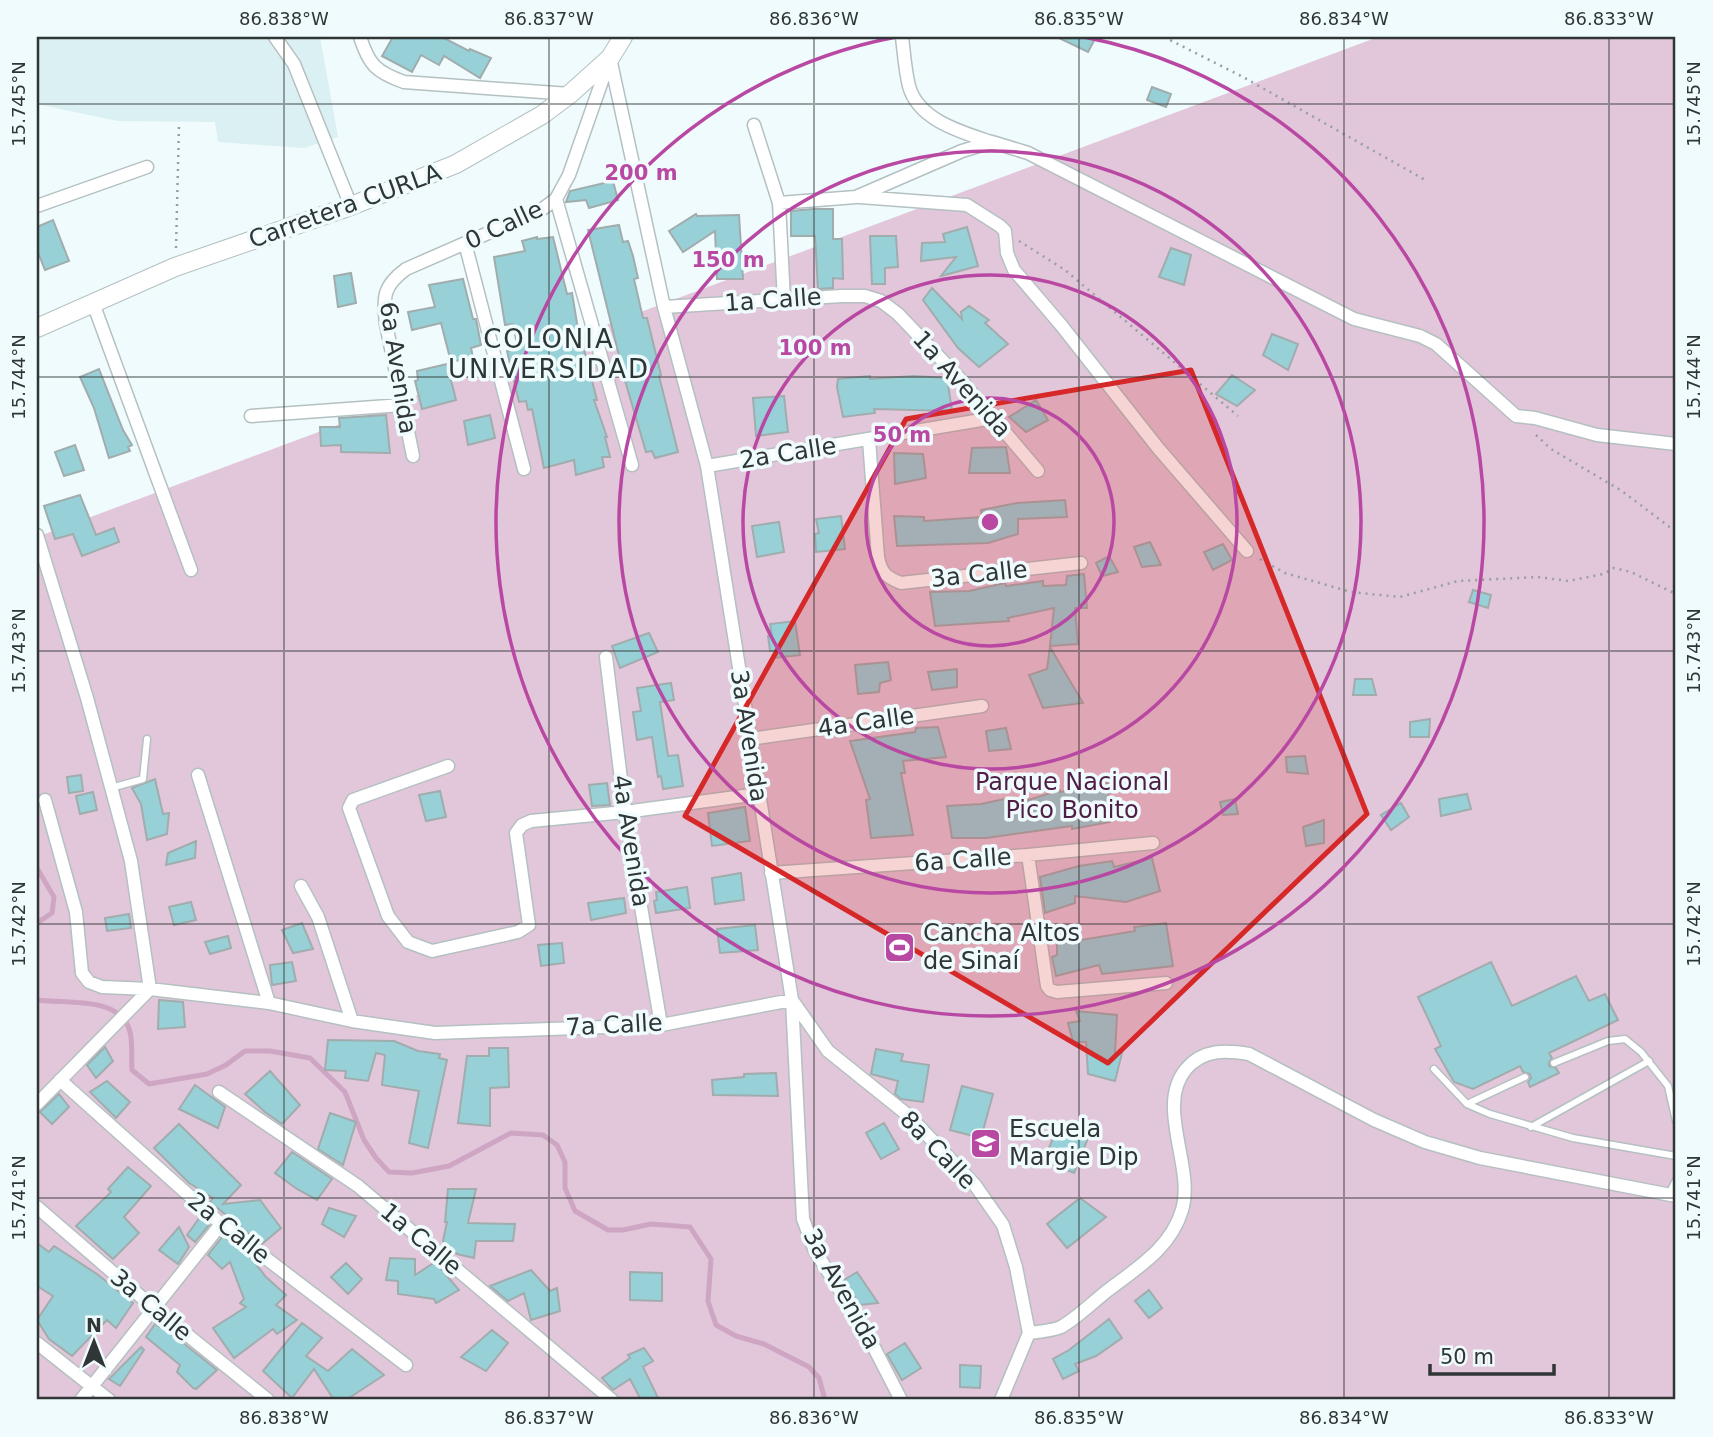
<svg xmlns="http://www.w3.org/2000/svg" width="1713" height="1437" viewBox="0 0 1713 1437" font-family="'DejaVu Sans',sans-serif">
  <rect width="100%" height="100%" fill="#effbfd"/>
  <path fill="#dbf0f2" d="M37,37H320L338,137L304,148L218,142L215,122L118,121L37,104Z"/>
  <path fill="#e2c6da" d="M1378,37H1676V1400H37V537Z"/>
  <g fill="none" stroke-linecap="round" stroke-linejoin="round">
    <path stroke="#cea6c3" stroke-width="5" d="M37,868L54,897L52,913L37,923
      M37,1000C65,1004 121,995 130,1032C133,1043 131,1058 132,1070L149,1084L207,1074L226,1065L245,1051H270L310,1058L345,1092L364,1140L376,1158L389,1172L412,1173L449,1166L511,1133L543,1135L557,1145L565,1162V1188L575,1211L608,1230H623L651,1224L690,1227L711,1259L708,1301L716,1325L736,1336L764,1344L809,1367L819,1378L825,1400"/>
  </g>
  <path fill="#97d1d7" stroke="#a1acad" stroke-width="2" d="M393,37H442L469,51L470,49L491,58L480,78L444,56L439,65L421,55L412,72L382,56Z
    M1057,37H1096L1088,52Z
    M1152,87L1171,94L1166,107L1147,100Z
    M613,181L618,200L589,208L586,200L566,202L570,191Z
    M813,209H833V239H842L843,279L833,278V288L818,289L815,236H791V211Z
    M696,214L697,216L739,215L743,279H717L715,231L683,252L669,231Z
    M53,220L69,261L45,270L37,250V227Z
    M619,225L623,242L628,241L633,256L638,278L634,279L643,318H647L661,375L659,376L678,452L655,458L652,451L646,452L626,384L588,230Z
    M967,227L978,266L941,276L956,257L921,261L922,243L945,242L943,234Z
    M870,236H896L898,267L885,268V284H872Z
    M537,237V239L553,237L567,294L572,293L577,323L597,400H594L607,437H605L610,457H602L604,467L576,475L574,460L544,468L532,409L528,410L526,401L519,402L507,351L518,349L513,324L505,325L494,257L525,251L522,241Z
    M1171,248L1191,255L1184,285L1159,277Z
    M351,273L356,303L338,307L334,276Z
    M463,279L473,319H476L481,345L471,348L473,357L451,362L441,323L412,330L408,312L435,307L429,285Z
    M932,288L962,319L961,312L969,306L989,320L985,323L1008,344L979,367L958,348L923,300Z
    M1272,334L1298,344L1288,370L1263,355Z
    M447,364L456,400L422,409L415,381L418,380L417,371Z
    M99,369L123,430L132,445L128,447L130,451L109,458L94,408L80,377Z
    M1232,375L1255,390L1237,406L1216,394Z
    M870,376V379L914,376L947,378L952,411L874,409L875,413L843,417L837,387L838,379Z
    M784,396L788,432L756,436L753,398Z
    M1036,400L1048,420L1026,432L1009,417Z
    M386,415L390,453L341,452V445L321,446L320,427H340L339,418Z
    M490,415L495,438L468,445L464,421Z
    M75,445L84,470L64,476L55,452Z
    M1006,447L1010,473H969L972,448Z
    M894,453L923,454L926,478L895,484Z
    M80,495L96,535L114,528L119,542L82,556L73,534L55,539L44,506Z
    M1065,500L1067,517L1018,519V534L988,543L897,546L894,516L924,517V521L982,517L981,510L1017,503Z
    M841,516L845,549L816,552L815,534L819,533L816,519Z
    M779,522L784,552L757,557L752,526Z
    M1150,542L1161,565L1142,567L1134,547Z
    M1223,544L1232,560L1213,570L1204,552Z
    M1109,556L1118,572L1102,576L1096,563Z
    M1084,574L1087,608H1075L1078,644L1050,646L1054,608L1008,618L1009,621L935,626L930,592L969,591L1005,583L1006,586L1043,581V586L1066,585L1067,576Z
    M1473,590L1491,595L1488,608L1469,602Z
    M795,621L800,655L774,658V651H770L768,636H772L770,624Z
    M649,633L658,652L620,668L612,646Z
    M1050,647L1083,703L1043,708L1029,675L1047,669Z
    M888,662L891,680L880,683L879,692L858,694L855,665Z
    M957,669V687L932,690L928,672Z
    M1355,679H1372L1376,695H1353Z
    M671,683L674,700L660,702L668,756L678,755L683,786L663,789L661,776L658,777L652,737L637,740L633,712L641,711L637,688Z
    M1430,719L1429,737H1410V722Z
    M938,727L946,757L903,761L905,773H901L913,835L871,838L866,800L870,799L850,741L915,732L916,728Z
    M1006,728L1011,749L989,751L986,731Z
    M1305,756L1308,774L1287,772L1286,757Z
    M81,775L83,791L69,793L67,777Z
    M155,779L163,814L169,813L167,834L147,840L141,804L132,788Z
    M607,783L610,805L592,806L589,785Z
    M1108,783L1110,822L1072,829V826L986,838H952L947,806L981,804L1014,797L1015,804L1060,790V792Z
    M440,791L446,817L426,821L419,795Z
    M93,792L97,810L80,814L76,796Z
    M1467,794L1471,809L1441,816L1439,799Z
    M1235,799L1238,814L1223,815L1220,802Z
    M1401,803L1409,817L1391,830L1381,815Z
    M745,807L750,841L712,846L708,813Z
    M1324,820V843L1306,846L1303,827Z
    M196,841L195,858L166,865L168,853Z
    M1152,858L1160,891L1126,902L1075,896V903L1045,913L1040,877L1079,866L1112,861L1114,867Z
    M741,873L744,900L715,904L712,878Z
    M687,887L690,908L656,913L654,901L657,900L656,892Z
    M624,898L626,913L591,920L588,903Z
    M191,902L196,920L174,925L169,907Z
    M129,914L131,928L107,931L105,918Z
    M302,923L313,949L293,953L282,930Z
    M1166,923L1173,966L1102,974L1099,965L1056,976L1052,957L1057,955V944L1135,931L1134,927Z
    M755,925L758,950L720,953L717,929Z
    M228,936L231,948L210,954L205,942Z
    M562,943L564,963L541,966L538,945Z
    M292,962L296,981L272,985L270,965Z
    M1491,962L1512,1006L1576,976L1589,1001L1605,994L1618,1020L1549,1053L1552,1058L1549,1062V1066L1556,1068L1559,1073L1530,1087L1528,1082L1531,1078L1530,1074L1523,1072L1520,1066L1473,1089L1454,1082L1435,1049L1441,1046L1418,997Z
    M159,1000L183,1002L185,1027L158,1029Z
    M1076,1011L1117,1015L1115,1053H1122L1115,1081L1088,1074L1086,1042H1073L1068,1023L1080,1021Z
    M328,1040L394,1041L418,1051L440,1054L439,1058L447,1060L428,1148L409,1143L419,1091L382,1085L385,1055L376,1053L368,1081L345,1078L346,1071L325,1070Z
    M105,1047L113,1061L96,1078L87,1065Z
    M489,1048H508L509,1087L490,1088V1126L458,1123L467,1056H489Z
    M876,1049L903,1054L901,1061L929,1065L923,1102L901,1099L895,1094L898,1081L871,1074Z
    M270,1071L300,1105L282,1124L265,1112L245,1094Z
    M776,1073L778,1096L713,1095L712,1080L744,1077V1074Z
    M107,1081L130,1102L116,1118L90,1092Z
    M195,1085L225,1107L218,1128L179,1109Z
    M962,1086L993,1094L981,1138L950,1130Z
    M59,1094L69,1107L52,1124L40,1112Z
    M330,1113L356,1122L343,1165L318,1149Z
    M884,1123L899,1149L881,1159L866,1133Z
    M179,1124L241,1185L223,1204L260,1200L281,1228L262,1244L210,1202L213,1198L189,1183L154,1148Z
    M1058,1127L1088,1138L1074,1173L1054,1165L1055,1161L1045,1157Z
    M292,1152L332,1179L317,1200L297,1189L275,1173Z
    M128,1167L151,1186L124,1217L139,1233L113,1259L76,1226L111,1192L108,1189Z
    M448,1189H476L468,1223L515,1224L513,1241H476L474,1258L457,1254L443,1241L447,1222H445Z
    M1080,1198L1106,1217L1067,1248L1047,1224Z
    M329,1208L356,1216L344,1237L322,1224Z
    M200,1217L209,1225L195,1242L187,1235Z
    M179,1227L189,1247L178,1264L159,1250Z
    M223,1236L251,1258L266,1277L286,1295L276,1305L297,1320L277,1334L273,1329L234,1358L213,1328L246,1307L240,1303L244,1299L230,1262L222,1269L208,1255Z
    M37,1243L49,1252L54,1246L97,1274L133,1303L116,1328L107,1320L72,1356L49,1339L37,1320L53,1296L37,1286Z
    M390,1258L415,1259V1275L435,1262L459,1290L436,1303L434,1299L398,1294V1281L386,1280Z
    M346,1263L362,1279L348,1294L331,1277Z
    M531,1270L550,1291L557,1288L560,1311L531,1320L524,1293L508,1301L490,1286Z
    M630,1272L662,1273V1301L630,1300Z
    M857,1272L878,1303L860,1305L844,1280Z
    M1149,1290L1162,1308L1149,1318L1135,1301Z
    M1109,1319L1122,1338L1096,1356L1075,1364L1079,1371L1063,1379L1053,1359L1069,1350Z
    M302,1323L322,1338L306,1356L328,1371L352,1349L384,1375L346,1400H334L314,1369L292,1398L263,1371Z
    M155,1324L168,1331L217,1370L196,1389L193,1388L177,1372L180,1365L146,1337Z
    M492,1330L508,1343L486,1371L461,1357Z
    M905,1343L921,1368L902,1380L887,1354Z
    M141,1347L144,1350L120,1386L109,1379Z
    M644,1348L653,1361L643,1367L659,1400H641L630,1379L613,1390L602,1378L630,1358L628,1355Z
    M960,1365L981,1366L980,1388L960,1387Z"/>
  <g fill="none" stroke-linecap="round" stroke-linejoin="round">
    <defs>
      <path id="service" d="M111,788L143,779L147,739
        M1554,1063L1608,1041L1625,1039L1641,1052L1668,1086L1676,1121
        M1434,1069L1467,1104L1490,1114L1573,1138L1676,1156
        M1467,1104L1525,1077
        M1531,1127L1649,1061
        M1669,1194L1676,1180"/>
      <path id="minor" d="M275,37L294,64L351,206
        M360,37C369,65 376,72 404,82L570,94
        M902,37C904,53 905,70 909,86C918,120 961,132 991,142
        M610,58L664,307L707,466L792,1000L803,1219L815,1251L864,1328L901,1400
        M754,125L779,203L784,301
        M860,197L967,205L1000,226L1005,231L1007,253L1014,270L1061,325L1158,448L1247,551
        M556,199L632,465
        M779,203L856,197L962,151L992,142L1028,153L1354,319L1420,336L1436,344L1516,416L1535,418L1597,435L1676,444
        M37,206L147,167
        M465,243L524,469
        M93,303L191,570
        M664,307L842,296H865L881,301L898,314L961,380L1038,471
        M251,416L402,405
        M869,440L878,557C881,573 886,577 901,583L1081,563
        M413,456L386,324C383,296 383,286 406,269L541,210L556,199L569,175L609,61
        M707,466L993,418
        M37,535L87,698L131,861L150,989
        M606,657L625,812L661,1025
        M750,739L982,706
        M448,766L353,800L349,808L388,916L408,942L432,951L518,932L529,925L516,833L522,825L531,821L625,812L758,794
        M198,775L269,1003
        M45,800L76,912L82,973L89,982L102,987L150,989L269,1003L352,1021L435,1033L661,1025L792,1000
        M1028,855L1047,986L1050,990L1057,992L1166,983
        M771,873L1028,855L1153,843
        M301,886L318,917L352,1021
        M792,1000L828,1051L909,1116L975,1185L1003,1225L1016,1267L1029,1333
        M60,1080L221,1224L406,1365
        M219,1092L358,1186L612,1400
        M37,1104L150,989
        M37,1207L154,1308L268,1400
        M37,1343L109,1400
        M81,1400L221,1224
        M1001,1400L1029,1333C1039,1332 1051,1331 1061,1327C1077,1318 1093,1302 1107,1291C1137,1268 1171,1248 1182,1210C1195,1167 1155,1106 1186,1069C1203,1049 1226,1050 1249,1054L1374,1120L1425,1142L1480,1158L1676,1196"/>
      <path id="secondary" d="M37,328L175,267L351,206L456,164L542,115L570,94L610,58L623,37"/>
    </defs>
    <use href="#service" stroke="#b4c0c1" stroke-width="9"/>
    <use href="#minor" stroke="#b4c0c1" stroke-width="15"/>
    <use href="#secondary" stroke="#b4c0c1" stroke-width="20"/>
    <path stroke="#97a0a1" stroke-width="2.5" stroke-dasharray="2 5" stroke-linecap="butt" d="M1164,37L1243,77L1427,181
      M1019,241L1065,270L1238,416
      M176,248L179,125
      M1536,435L1551,449L1622,491L1676,532
      M1260,559L1285,573L1351,592L1400,597L1458,581L1538,577L1568,581L1603,574L1614,568L1631,572L1676,594"/>
    <use href="#service" stroke="#fff" stroke-width="6"/>
    <use href="#minor" stroke="#fff" stroke-width="12"/>
    <use href="#secondary" stroke="#fff" stroke-width="18"/>
  </g>
  <path fill="#d62828" fill-opacity="0.2" stroke="#d62828" stroke-width="5" stroke-linejoin="round" d="M1191,370L1367,814L1108,1063L685,816L906,419Z"/>
  <path fill="none" stroke="#303535" stroke-width="2" stroke-opacity="0.45" d="M284,37V1400M549,37V1400M814,37V1400M1079,37V1400M1344,37V1400M1609,37V1400M37,104H1676M37,377H1676M37,651H1676M37,924H1676M37,1198H1676"/>
  <g fill="none" stroke="#b948a3" stroke-width="3.5">
    <circle cx="990" cy="522" r="124"/>
    <circle cx="990" cy="522" r="247"/>
    <circle cx="990" cy="522" r="371"/>
    <path d="M1084 37A494 494 0 1 1 896 37"/>
  </g>
  <defs>
    <symbol id="stadium-square" viewBox="-11 -11 22 22"><rect x="-9" y="-9" width="18" height="18" rx="4" fill="#b948a3" stroke="#effbfd"/><path d="M0-5a6.5 5 0 1 0 0 10a6.5 5 0 1 0 0-10ZM-3.5-1.8h7v3.6h-7Z" fill="#fff"/></symbol>
    <symbol id="school-square" viewBox="-11 -11 22 22"><rect x="-9" y="-9" width="18" height="18" rx="4" fill="#b948a3" stroke="#effbfd"/><path d="M0-5L7-2L0 1L-7-2ZM-4 1L0 2.5L4 1V4Q0 6-4 4Z" fill="#fff"/></symbol>
  </defs>
  <g fill-rule="evenodd">
    <use href="#stadium-square" x="882" y="930" width="35" height="35"/>
    <use href="#school-square" x="968" y="1126" width="35" height="35"/>
  </g>
  <g text-anchor="middle" stroke-width="7" stroke-linejoin="round" paint-order="stroke">
    <g font-size="24" fill="#303535" stroke="#effbfd">
      <text transform="translate(345 206) rotate(-20)" y="8">Carretera CURLA</text>
      <text transform="translate(504 225) rotate(-25)" y="8">0 Calle</text>
      <text transform="translate(773 300) rotate(-4)" y="8">1a Calle</text>
      <text transform="translate(398 368) rotate(81)" y="8">6a Avenida</text>
      <text transform="translate(962 384) rotate(48)" y="8">1a Avenida</text>
      <text transform="translate(788 453) rotate(-9)" y="8">2a Calle</text>
      <text transform="translate(979 574) rotate(-6)" y="8">3a Calle</text>
      <text transform="translate(866 722) rotate(-8)" y="8">4a Calle</text>
      <text transform="translate(749 736) rotate(81)" y="8">3a Avenida</text>
      <text transform="translate(631 841) rotate(81)" y="8">4a Avenida</text>
      <text transform="translate(963 860) rotate(-4)" y="8">6a Calle</text>
      <text transform="translate(614 1025) rotate(-3)" y="8">7a Calle</text>
      <text transform="translate(938 1150) rotate(46)" y="8">8a Calle</text>
      <text transform="translate(229 1228) rotate(39)" y="8">2a Calle</text>
      <text transform="translate(421 1239) rotate(40)" y="8">1a Calle</text>
      <text transform="translate(842 1289) rotate(61)" y="8">3a Avenida</text>
      <text transform="translate(151 1305) rotate(40)" y="8">3a Calle</text>
    </g>
    <g font-size="24" fill="#4f1e45" stroke="#effbfd">
      <text x="1072" y="790">Parque Nacional<tspan x="1072" dy="28">Pico Bonito</tspan></text>
    </g>
    <g font-size="24" fill="#303535" stroke="#effbfd" text-anchor="start">
      <text x="923" y="941">Cancha Altos<tspan x="923" dy="28">de Sinaí</tspan></text>
      <text x="1009" y="1137">Escuela<tspan x="1009" dy="28">Margie Dip</tspan></text>
    </g>
    <g font-size="26" letter-spacing="2" fill="#2c3637" stroke="#effbfd">
      <text x="549" y="348">COLONIA<tspan x="549" dy="30">UNIVERSIDAD</tspan></text>
    </g>
  </g>
  <circle cx="990" cy="522" r="10" fill="#b948a3" stroke="#effbfd" stroke-width="3.5"/>
  <g font-size="21" text-anchor="middle" font-weight="bold" fill="#b948a3" stroke="#effbfd" stroke-width="7" stroke-linejoin="round" paint-order="stroke">
    <text x="641" y="180">200 m</text>
    <text x="728" y="267">150 m</text>
    <text x="815" y="355">100 m</text>
    <text x="902" y="442">50 m</text>
  </g>
  <rect width="1713" height="1437" fill="none" stroke="#effbfd" stroke-width="77"/>
  <g transform="translate(94 1342)" stroke="#effbfd" stroke-width="5" paint-order="stroke">
  <path d="M0-5L12 26L0 18L-12 26Z" fill="#303535"/>
  <text y="-10" font-size="19" font-weight="bold" text-anchor="middle" fill="#303535">N</text>
  </g>
  <path d="M1430 1364v10h124v-10" fill="none" stroke="#303535" stroke-width="3.5"/>
  <text x="1440" y="1364" font-size="21" fill="#303535" stroke="#effbfd" stroke-width="5" paint-order="stroke">50 m</text>
  <rect x="38" y="38" width="1636" height="1360" fill="none" stroke="#303535" stroke-width="2.5"/>
  <g font-size="18" text-anchor="middle" fill="#303535">
    <text x="284" y="25">86.838°W</text>
    <text x="549" y="25">86.837°W</text>
    <text x="814" y="25">86.836°W</text>
    <text x="1079" y="25">86.835°W</text>
    <text x="1344" y="25">86.834°W</text>
    <text x="1609" y="25">86.833°W</text>
    <text transform="translate(19 104) rotate(-90)" y="6">15.745°N</text>
    <text transform="translate(1694 104) rotate(-90)" y="6">15.745°N</text>
    <text transform="translate(19 377) rotate(-90)" y="6">15.744°N</text>
    <text transform="translate(1694 377) rotate(-90)" y="6">15.744°N</text>
    <text transform="translate(19 651) rotate(-90)" y="6">15.743°N</text>
    <text transform="translate(1694 651) rotate(-90)" y="6">15.743°N</text>
    <text transform="translate(19 924) rotate(-90)" y="6">15.742°N</text>
    <text transform="translate(1694 924) rotate(-90)" y="6">15.742°N</text>
    <text transform="translate(19 1198) rotate(-90)" y="6">15.741°N</text>
    <text transform="translate(1694 1198) rotate(-90)" y="6">15.741°N</text>
    <text x="284" y="1424">86.838°W</text>
    <text x="549" y="1424">86.837°W</text>
    <text x="814" y="1424">86.836°W</text>
    <text x="1079" y="1424">86.835°W</text>
    <text x="1344" y="1424">86.834°W</text>
    <text x="1609" y="1424">86.833°W</text>
  </g>
</svg>
